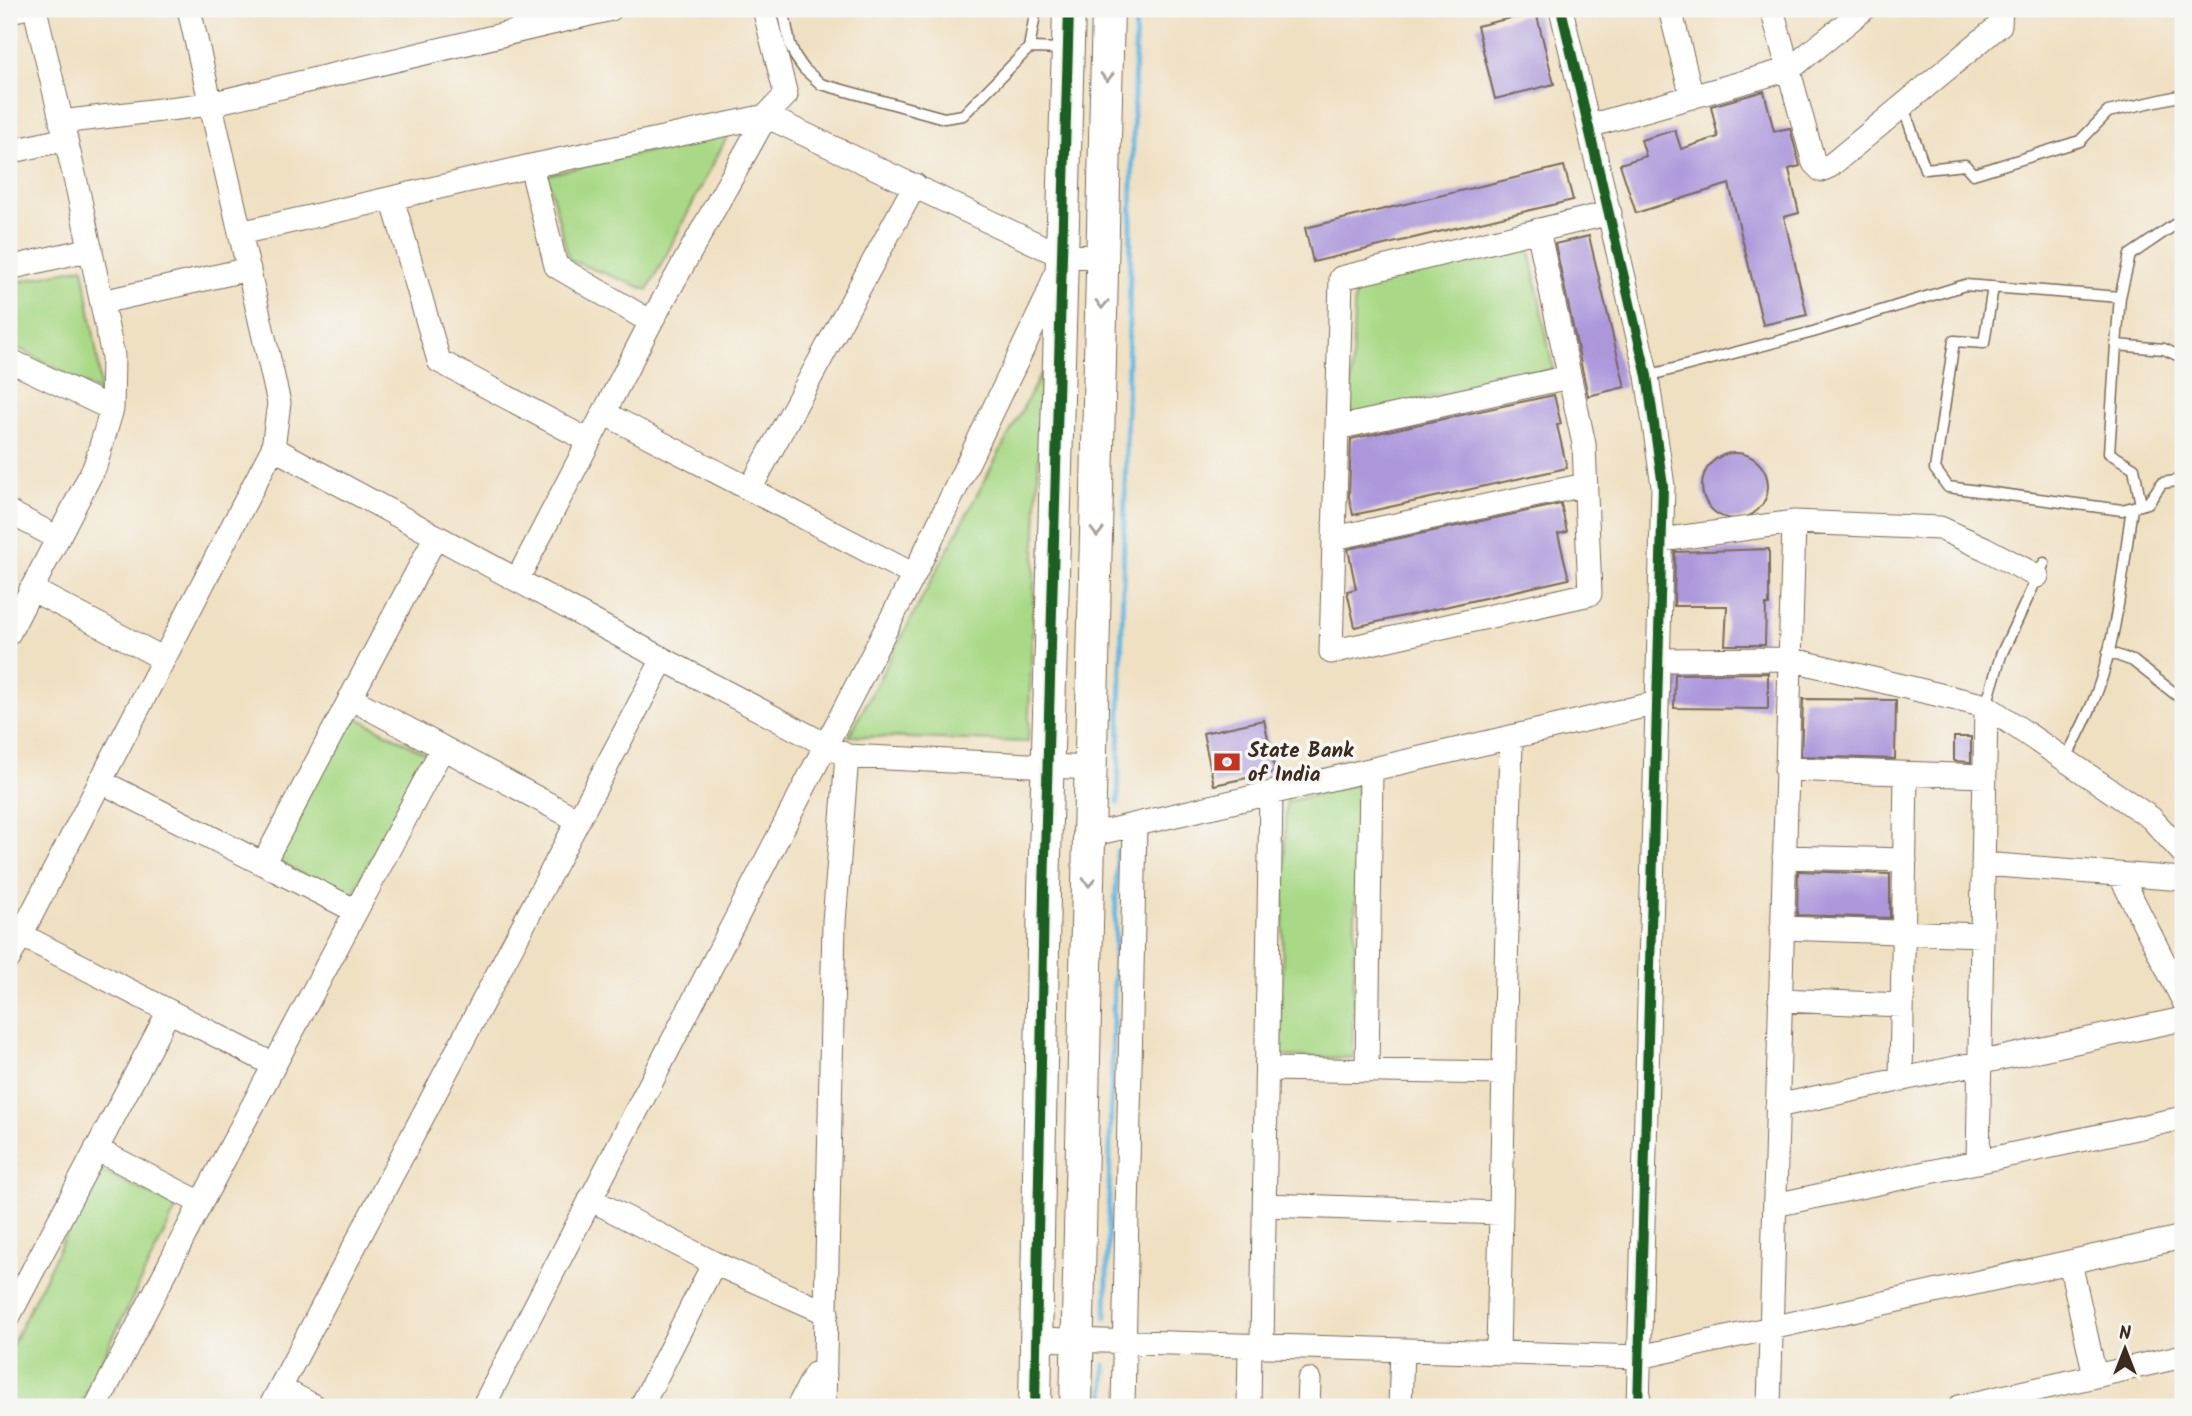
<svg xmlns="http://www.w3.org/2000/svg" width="2192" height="1416" viewBox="0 0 2192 1416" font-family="Kalam,sans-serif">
  <rect width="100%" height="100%" fill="#f6f6f2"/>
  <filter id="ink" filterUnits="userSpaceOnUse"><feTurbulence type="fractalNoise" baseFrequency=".0143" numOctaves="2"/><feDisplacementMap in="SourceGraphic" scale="14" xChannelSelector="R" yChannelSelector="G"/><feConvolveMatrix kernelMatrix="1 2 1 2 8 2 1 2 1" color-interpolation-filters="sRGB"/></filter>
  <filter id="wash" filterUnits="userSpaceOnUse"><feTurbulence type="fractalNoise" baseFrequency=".00686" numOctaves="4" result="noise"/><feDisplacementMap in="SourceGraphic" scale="28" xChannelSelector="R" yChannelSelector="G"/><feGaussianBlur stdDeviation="1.57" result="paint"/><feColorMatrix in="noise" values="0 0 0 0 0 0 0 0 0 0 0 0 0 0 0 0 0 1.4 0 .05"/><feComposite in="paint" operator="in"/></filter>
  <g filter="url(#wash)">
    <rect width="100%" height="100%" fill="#f0e0c2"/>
    <path fill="#a9d986" stroke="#728252" stroke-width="2" d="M729,133L648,290L569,260L547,175Z
      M1529,246L1553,369L1350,416L1355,286Z
      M83,267L98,361L100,393L9,343V284Z
      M1042,372L1028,742L849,736Z
      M350,714L427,754L350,899L273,859Z
      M1358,784L1352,1058L1280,1056L1286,802Z
      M98,1169L177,1207L79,1407H9V1351Z"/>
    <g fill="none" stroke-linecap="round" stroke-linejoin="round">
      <path stroke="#65b8e1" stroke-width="5" d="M1118,803L1136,9
        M1106,1318L1117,851
        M1104,1407L1105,1365"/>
    </g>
    <g id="blocks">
      <path fill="#ac97db" d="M1536,12L1554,84L1495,99L1477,26Z
        M1764,91L1774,131L1790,128L1800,166L1789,169L1799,213L1784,217L1807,315L1763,325L1729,184L1636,213L1620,164L1646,156L1641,140L1675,130L1681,149L1718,137L1711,106Z
        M1564,166L1573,200L1313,262L1305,228Z
        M1589,236L1625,387L1588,396L1555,244Z
        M1554,395L1561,424L1557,425L1567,468L1353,515L1349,497L1351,439Z
        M1702 486a33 33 0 1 1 66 0a33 33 0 1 1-66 0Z
        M1561,504L1567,532L1558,534L1569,579L1355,627L1347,591L1356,589L1348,549Z
        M1769,549V605H1766L1765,645H1725L1727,606H1674L1675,552Z
        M1768,673V709L1674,708L1675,674Z
        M1803,699L1896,700L1895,759L1801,756Z
        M1264,720L1275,772L1214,785L1203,733Z
        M1954,737H1971V762L1954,761Z
        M1798,871L1890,874V918L1797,915Z"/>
    </g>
  </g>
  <g filter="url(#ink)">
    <use href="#blocks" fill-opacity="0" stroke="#7a6a57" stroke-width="2"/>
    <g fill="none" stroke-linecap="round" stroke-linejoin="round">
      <defs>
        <path id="lane" d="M783,9L790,44L795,56L804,69L821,84L944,118L963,115L1029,48L1036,9
          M1029,48L1065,49
          M1903,106L1925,169L1965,165L1973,174L2080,141L2108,112L2183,95
          M1993,287L1984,343L1954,341L1935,469L1948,487L2122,510L2148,503L2162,483L2183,480
          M2120,297L2130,255L2183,219
          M2116,345L2109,453L2134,468L2141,505
          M1647,376L1813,332L1965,285L2120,297L2116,345L2164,349L2183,358
          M2108,652L2133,661L2183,700
          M1986,706L2001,655L2044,563
          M2065,760C2075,741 2085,722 2093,702C2116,647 2123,567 2132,508"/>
        <path id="street" d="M1561,9L1647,376L1663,486L1638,1407
          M1670,9L1692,97
          M1772,9L1814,163L1821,170L1830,166L2000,25L2001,9
          M9,11L20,9
          M61,122L210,104L611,9
          M1589,126L1790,69L1864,9
          M9,152L66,139
          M531,166L556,266L651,322
          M392,198L439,361L589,441
          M1538,230L1584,444L1590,594L1331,652L1341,278L1610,213
          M240,233L531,166L766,116L1062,256L1103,257
          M9,268L91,249
          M102,302L249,269
          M9,360L112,409
          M604,413L914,575
          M1337,428L1569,377
          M273,448L663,659L847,756L1091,768
          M750,489L915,185
          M9,512L58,538
          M1334,538L1585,485
          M1661,540L1794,522L1940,528L1984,548L2037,576
          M517,580L651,322L766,116L786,95L764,9
          M31,589L164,659
          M9,633L95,466L112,409L113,356L78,191L35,9
          M1659,660L1789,659L1986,706L2151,818L2183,853
          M350,698L578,820
          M1786,769L1984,776
          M100,781L356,911
          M1090,835L1657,703
          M1784,857L1905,860
          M263,864L436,536
          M1983,864L2183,879
          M2120,875L2183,1000
          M1782,928L1982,935
          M21,935L274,1065
          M9,958L273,448L279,403L189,9
          M1780,1000L1902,1005
          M1267,1069L1504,1073
          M1367,1071L1371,770
          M1901,1080L1906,774
          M1777,1106L2183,1019
          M96,1149L201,1203
          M1978,1162L1986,706
          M590,1199L714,1263L827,1313
          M1265,1205L1501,1213
          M1775,1205L2183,1118
          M2070,1262L2095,1376
          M9,1316L169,1011
          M1036,1339L1640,1357L2183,1237
          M1262,1346L1271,793
          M1498,1353L1511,737
          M280,1388L316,1407
          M96,1407L201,1203L442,749
          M270,1407L663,659
          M483,1407L914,575L1046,300L1056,273
          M641,1407L714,1263
          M798,1407L815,1374L825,1375
          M824,1407L834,922L847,756
          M1123,1407L1135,825
          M1249,1407L1250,1346
          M1308,1407L1309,1380
          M1400,1407L1402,1350
          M1769,1407L1794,522
          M1959,1407L2183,1356"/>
        <path id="secondary" d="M1035,1407L1044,891L1069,9
          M1076,1407L1108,9"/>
      </defs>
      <use href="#lane" stroke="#7a6a57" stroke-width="13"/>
      <use href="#street" stroke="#7a6a57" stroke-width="25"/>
      <use href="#secondary" stroke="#7a6a57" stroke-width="34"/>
      <use href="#lane" stroke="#fff" stroke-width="10"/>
      <use href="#street" stroke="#fff" stroke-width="23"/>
      <use href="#secondary" stroke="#fff" stroke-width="32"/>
      <defs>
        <path id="cycleway" d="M1561,9L1647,376L1663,486L1638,1407
          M1035,1407L1044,891L1069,9"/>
      </defs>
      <use href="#cycleway" stroke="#f6f6f2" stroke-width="15"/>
      <use href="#cycleway" stroke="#1b5e20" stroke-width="10"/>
    </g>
    <defs><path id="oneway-chevron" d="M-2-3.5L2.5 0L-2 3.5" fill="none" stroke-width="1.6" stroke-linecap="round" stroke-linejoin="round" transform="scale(1.75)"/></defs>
    <g stroke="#a79f9a">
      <use href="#oneway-chevron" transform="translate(1107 77) rotate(91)"/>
      <use href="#oneway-chevron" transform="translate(1102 304) rotate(91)"/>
      <use href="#oneway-chevron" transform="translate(1097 532) rotate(91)"/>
      <use href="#oneway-chevron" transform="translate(1089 882) rotate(91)"/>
    </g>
  </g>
  <defs>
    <symbol id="bank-bare" viewBox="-9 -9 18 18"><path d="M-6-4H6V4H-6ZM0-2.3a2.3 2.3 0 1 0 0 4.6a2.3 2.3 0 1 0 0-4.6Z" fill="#c8321e" stroke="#f6f6f2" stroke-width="2.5" paint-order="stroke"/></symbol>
  </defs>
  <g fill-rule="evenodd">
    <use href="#bank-bare" x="1208" y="743" width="38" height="38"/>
  </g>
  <g text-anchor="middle" stroke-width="7" stroke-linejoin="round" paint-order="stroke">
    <g font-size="21" font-weight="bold" fill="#3b2a1e" stroke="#f6f6f2" text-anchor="start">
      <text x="1248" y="757">State Bank<tspan x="1248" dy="24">of India</tspan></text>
    </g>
  </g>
  <rect width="2192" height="1416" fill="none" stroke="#f6f6f2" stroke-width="35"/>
  <g transform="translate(2125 1349)" stroke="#f6f6f2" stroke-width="5" paint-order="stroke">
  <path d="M0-5L12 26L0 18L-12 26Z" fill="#3b2a1e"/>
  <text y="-10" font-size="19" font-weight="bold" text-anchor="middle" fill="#3b2a1e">N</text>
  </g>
</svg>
